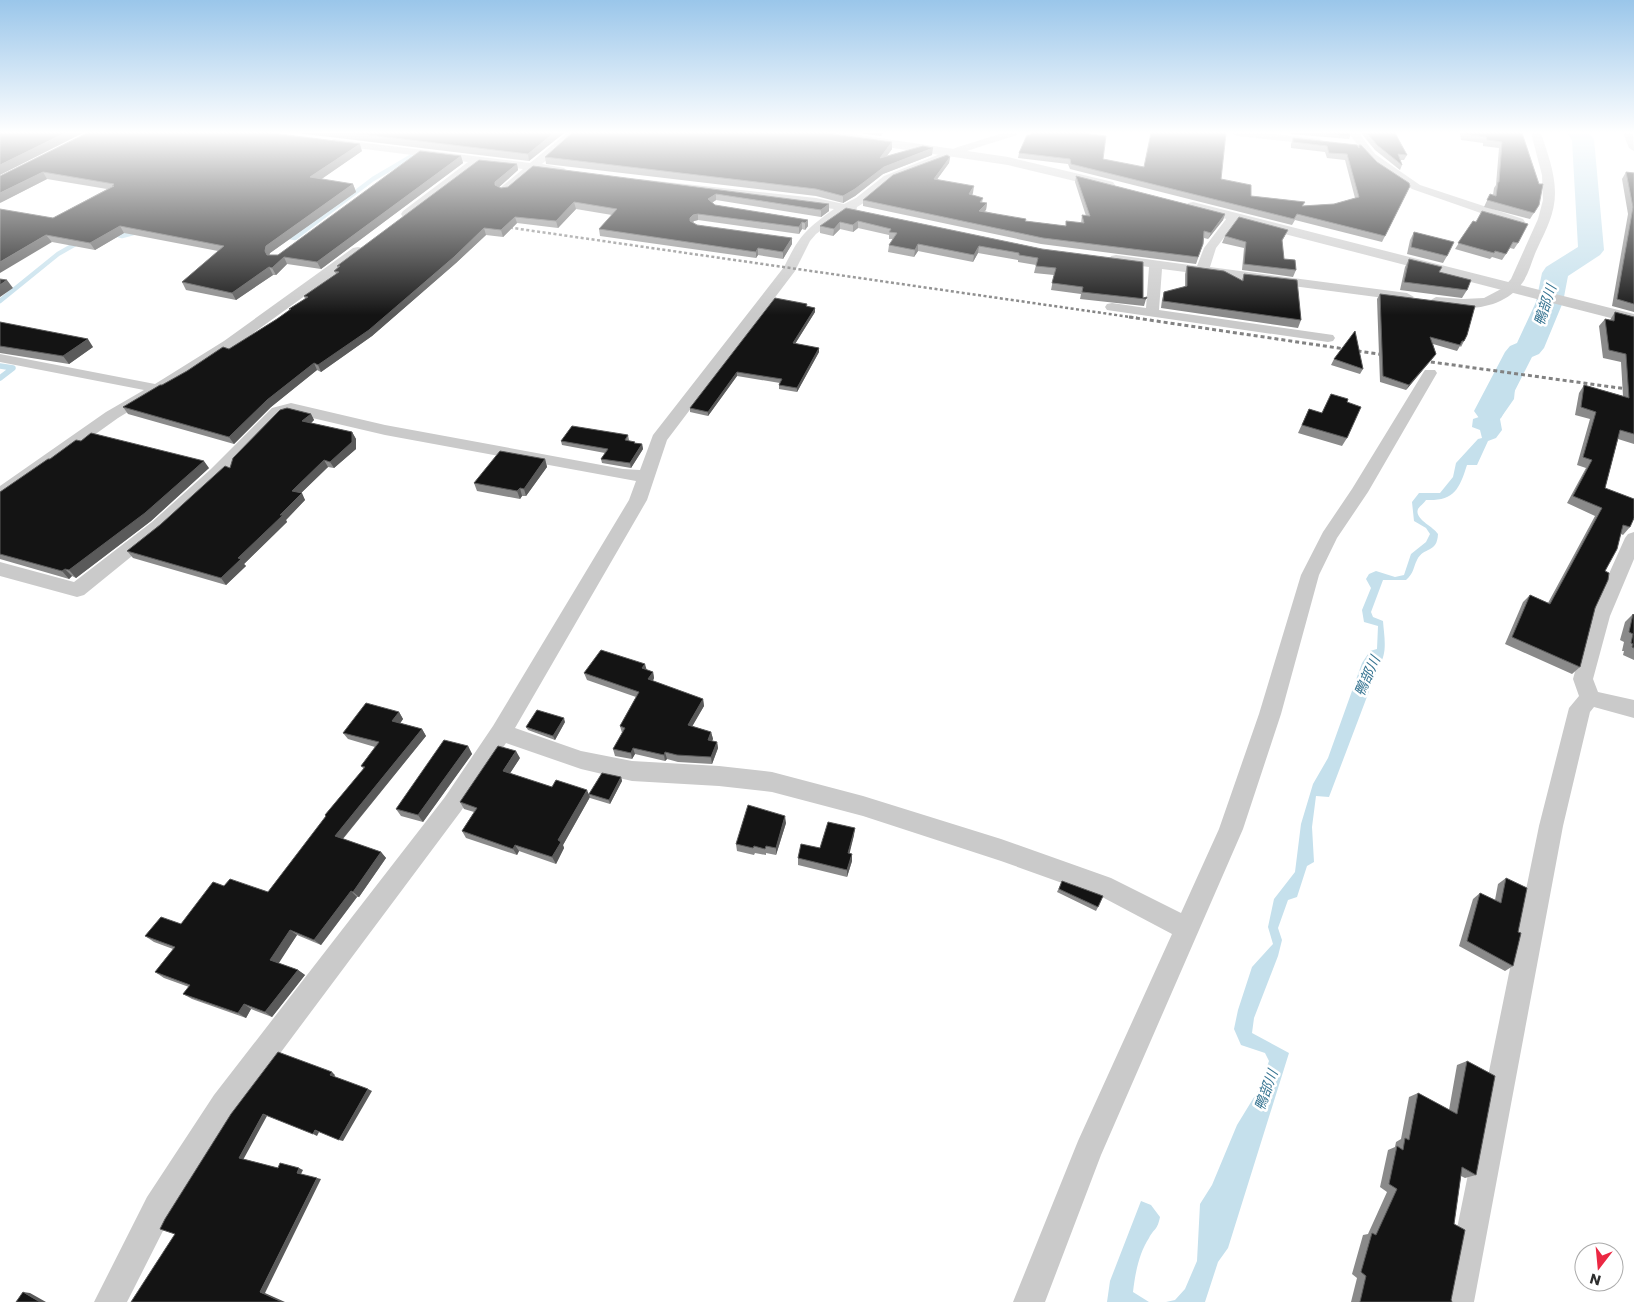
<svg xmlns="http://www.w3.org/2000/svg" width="1634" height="1302" viewBox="0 0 1634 1302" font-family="Poppins,'Noto Sans JP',sans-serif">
  <rect width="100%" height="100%" fill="#fff"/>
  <path fill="#c5e0ec" d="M1510,361L1520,363L1517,369L1514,399L1500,419L1502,430L1496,438L1488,441L1477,465H1467C1459,490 1454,501 1426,500C1424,503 1419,507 1418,509C1414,519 1433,526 1438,534C1437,554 1424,546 1417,560C1413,568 1414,573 1406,580H1383L1371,612L1373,617L1383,621C1384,636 1388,653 1379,665L1329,797L1316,796L1312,827L1314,862L1307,866L1297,897L1288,900L1278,928L1282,940L1278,956L1254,1018L1252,1033L1289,1053L1228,1248L1218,1262L1205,1302H1166L1175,1300L1185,1289L1197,1261L1200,1204L1212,1185L1237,1125L1259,1089L1269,1061L1265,1053L1241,1045L1234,1029L1238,1010L1252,967L1273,944L1268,927L1274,899L1295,872L1301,824L1313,784L1328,758L1362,663L1370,651L1377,649L1378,626L1364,622L1362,610L1371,588L1366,579L1369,574L1376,571L1395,577L1404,575L1411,554L1426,542L1430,534L1426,528L1414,521L1412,502L1419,493H1440L1453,477L1456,463L1478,439L1482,438L1480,430L1472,427L1473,419L1479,417L1483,410L1480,407Z
    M1141,1201L1151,1205L1160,1217C1157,1231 1155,1227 1149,1238C1139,1253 1135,1274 1133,1292L1149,1302H1107L1110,1281Z"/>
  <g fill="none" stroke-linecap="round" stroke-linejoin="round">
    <path stroke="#c5e0ec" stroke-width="4.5" d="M111,233L122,236L137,232
      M284,236L295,238L373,179L412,156
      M0,301L58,254L79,242"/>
    <path stroke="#c5e0ec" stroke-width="5.5" d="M0,366L13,368L0,378"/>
    <path fill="#c5e0ec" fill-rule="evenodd" d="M1567,133H1589L1594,139L1604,250L1600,255L1568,276L1563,302L1544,348L1539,354L1532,357L1501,418L1490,421L1479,418L1474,411L1505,352L1510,346L1517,343L1536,302L1542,273L1546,267L1578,247L1572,140Z"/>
    <path fill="#cacaca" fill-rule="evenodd" d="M567,133H578L542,164L564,168L566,170L564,172L535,170L508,192L504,193L498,190L500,188L523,169L480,163L411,217H403L401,214L403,211L468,162L333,145L328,142L333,139L530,163Z
      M1003,133H1018L1017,135C976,148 932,161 894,180C880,187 871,200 857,207L856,212L845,213L816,234L810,241L795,271L667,440L647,500L515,728L581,751L632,761L719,766L772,772L863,796L1001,839L1111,878L1181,913L1219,829L1259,714L1301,575L1323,532L1352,489L1423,373L1425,370H1435L1437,373L1368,492L1337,538L1319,575L1281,714L1243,829L1101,1155L1045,1302H1013L1078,1141L1172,934L1104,898L1001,861L863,816L772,792L719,786L632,781L581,769L506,743L461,811L234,1115L169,1219L127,1302H94L147,1197L214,1095L445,797L493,726L629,500L636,481L385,435L291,413L283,415L223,477L164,530L84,595L77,597L0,576V562L74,582L152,522L211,469L272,408L291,403L385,425L623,469L640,470L653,435L784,267C800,235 805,230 834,209L643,184L639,183L637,181L639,179L816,198L844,204L856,198L884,176L958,147Z
      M1232,133H1265L1320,139L1325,142L1320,145L1237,136Z
      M1349,133H1359L1375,154L1420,185L1523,219L1525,222L1519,226L1515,225L1412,189L1367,158Z
      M1531,133H1541C1547,152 1555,172 1555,193C1555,213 1546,230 1538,247C1532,259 1530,271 1523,282C1503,311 1462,312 1431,304L1429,301L1436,297L1463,299L1484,298L1503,288L1511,279L1538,219L1543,200L1542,175Z
      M1623,133H1633L1634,151L1629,148Z
      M1234,213L1240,217L1216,248L1210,267L1407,293L1414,297L1407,301L1162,269L1159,310L1333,335L1335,338L1333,341L1328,342L1107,310L1105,307L1107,304L1112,303L1146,308L1149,267L1111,262L1110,259L1111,256L1116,255L1197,266L1204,248L1230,214Z
      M358,247L363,248L364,251L363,254L234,347L118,418L6,498L0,500V486L106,412L144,390L0,362V354L155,384L224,341L353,248Z
      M1634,532V559L1610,616L1593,679L1598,692L1634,700V718L1594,707L1590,712L1563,826L1474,1302H1442L1539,826L1569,708L1579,696L1573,679L1590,616L1625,538L1628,534Z"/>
    <path fill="#cacaca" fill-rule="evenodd" d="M812,133H845L1008,157L1113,182L1115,185L1113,188L1108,189L1008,165L819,137Z
      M1193,202L1634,314V324L1188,209L1186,206L1188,203Z"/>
    <path stroke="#828282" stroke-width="2.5" stroke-dasharray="3 2.5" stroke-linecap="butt" d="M499,226L1137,318"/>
    <path stroke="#828282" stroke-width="3" stroke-dasharray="4 3" stroke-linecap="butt" d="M1129,317L1392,356
      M1417,360L1634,390"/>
  </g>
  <path fill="#8a8a8a" d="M87,133L362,151L321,179L353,184L356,192L270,253L269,255H278L461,156L463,163L321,269L287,264L276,275H273L236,300L186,290L182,282L218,251L124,233L95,250L52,242L4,210L53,218L107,189L47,179L0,203Z
    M297,133H564L529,161Z
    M859,133H883L881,136Z
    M1032,133H1084L1103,159L1143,167L1221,179L1251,196L1303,206L1334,204L1355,198L1345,160L1327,158L1325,152L1291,148V144L1293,138L1358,147L1359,145L1377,162L1410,186L1382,242L1295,220L1292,225L1070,169L1068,164L1018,158L1019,153Z
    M1291,133H1349L1350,136L1349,139L1291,134Z
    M1361,133H1395L1407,155L1404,160H1400L1402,165L1400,170L1375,150Z
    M1460,133H1522L1539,205L1530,219L1484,207L1490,194L1493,195L1494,188L1496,185L1499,148L1483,146V143L1461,140Z
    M892,142V149L886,157L932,155L883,174L855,196L843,203L816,196L546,164L545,157Z
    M950,157L949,163L937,179L973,193L972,195L983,198L982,203H987L986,210L984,211L1026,221L1066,226L1081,223L1082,215L1086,216L1075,182L1076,176L1225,214L1223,220L1208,239L1204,238L1203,244L1196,264L1041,244L863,206V200Z
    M517,164L518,170L499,187L501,188L508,187L533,166L829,211L821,217L716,200L712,203L715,205L808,220V226L805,230L802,229L799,234L698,220L694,221L693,222L697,225L792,238V244L783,259L758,255L756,258L600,236L599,229L612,215L576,209L558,228L517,223L503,237L486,235L456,263L372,336L321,372L317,370L271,407L234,444L128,414L123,407L229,349L277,319L290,310L289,309L305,299L304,296L336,274L334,271L338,268L337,266Z
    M1626,172L1634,173V312L1612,306L1628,214L1622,179Z
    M846,208L1042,249L1143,298L1146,299L1144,306L1080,299L1081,294L1051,290L1054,275L1034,273L1036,265L1018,262V260L978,253L973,262L918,251L914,257L888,252L889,245L893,239H889V235L858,228L853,232L840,229L833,236L820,233V226Z
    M1473,221L1518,243L1514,249L1510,248L1502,260L1492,257L1490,259L1455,249Z
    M1414,232L1447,256L1443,263L1407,254L1410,240Z
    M1225,236H1285L1282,241L1284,259L1296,270L1293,277L1242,270L1244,248L1222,243Z
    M1409,259L1439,272L1467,290L1462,298L1400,290L1405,267Z
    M1187,266L1242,280L1244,274L1301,320L1298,328L1161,308L1162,300L1164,292L1185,287V274Z
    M1380,294L1467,335L1461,347L1460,346L1457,351L1433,344L1436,354L1432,359L1406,390L1380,382L1377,299Z
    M807,304V306L815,308V312L795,344L819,348V352L797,392L779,389V385L780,383L737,376L708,416L690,412V408Z
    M1615,312L1634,317V444L1618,439L1605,488L1630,527L1623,535L1621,534L1605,571L1580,667L1572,674L1505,644L1523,602L1530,595L1548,603L1595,516L1567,503L1586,468L1577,465L1590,419L1575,415L1579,393L1584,385L1623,396L1621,362L1603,358L1599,326L1605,319L1610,320Z
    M0,322L93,347L69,364L0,353Z
    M1334,359L1363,369L1360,374L1331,365Z
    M1347,402V438L1342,446L1298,433L1309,409L1321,413Z
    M311,414L314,420L311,423L352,432L356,439V449L334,468L328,467L301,493L305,500L286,520L287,522L244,564L246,566L226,585L133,558L127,551L230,468Z
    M628,435L629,440L628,441L635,443L642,444L643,449L631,468L602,463L601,459L605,453L562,445L561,441Z
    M50,459L209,468L151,521L76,578L72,576L69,579L0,559V492Z
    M545,459L547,467L526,496H522L520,499L477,491L474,483Z
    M1633,614L1634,615V660L1623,655L1624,651H1622L1624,642L1620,640L1625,622Z
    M647,670L653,672L654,678L653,681L703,699L704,706L692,726L711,732L713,739L712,741L717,742L718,748L712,764L678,762L667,759L665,761L635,754L632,759L615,756L613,749L622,733L620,726L636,697L587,680L584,673Z
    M399,712L403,719L400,723L422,729L426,736L343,839L381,852L386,858L359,897H357L321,945L297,935L278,963L298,970L305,975L272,1017L251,1009L246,1018L192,999L183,994L189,987L164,978L155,972L173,949L154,942L145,936L181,924L224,886L268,892L326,817L325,815L364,769L361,766L375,747L348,739L343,733Z
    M565,722L555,740L528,730L526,727Z
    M468,746L472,754L423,822L401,816L396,809Z
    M520,758L510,773L552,787L589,794L621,777L622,781L610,804L590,798V797L563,845L564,848L556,864L519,851L517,855L466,838L462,831L474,812L464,809L460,802Z
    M786,823L776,855L766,853V855L755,853L754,855L737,851L736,844Z
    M854,835L849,853L852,861L847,877L798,865V858L820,848Z
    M1506,878L1518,932L1513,966L1505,971L1459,946L1473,899L1480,893L1495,900L1498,884Z
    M1062,881L1098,907L1096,911L1057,892Z
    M1467,1061L1476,1175L1465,1178L1461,1176L1454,1224L1451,1300L1452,1302H1351L1357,1278L1352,1274L1363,1235L1368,1234L1387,1192L1380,1187L1388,1150L1395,1147L1396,1142L1401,1139L1409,1097L1418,1093L1449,1110L1457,1065Z"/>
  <path fill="#5a5a5a" d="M65,133H83L0,175V165Z
    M554,133H564L529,161L528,154Z
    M892,142V149L880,165V158Z
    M360,144L362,151L313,185L310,177Z
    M933,148L932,155L883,174L855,196L843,203V196L884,167Z
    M461,156L463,163L321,269L317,262Z
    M950,157L949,163L933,185L934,179Z
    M517,164L518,170L497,189L495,182Z
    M43,172L47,179L0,203V193Z
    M353,184L356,192L270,253L268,259L265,251L266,246Z
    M974,186L973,193L968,200L969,194Z
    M716,194V200L708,205V199Z
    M574,202L576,209L558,228L556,221Z
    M987,203L986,210L978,217L979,211Z
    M829,204V211L821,217V210Z
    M698,214V220L694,221L690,225V218L693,215Z
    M1225,214L1223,220L1208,239L1211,233Z
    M515,217L517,223L503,237L501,230Z
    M808,220V226L805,230V223Z
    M858,221V228L853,232V225Z
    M802,222V229L799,234V227Z
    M840,222V229L833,236L834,229Z
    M120,226L124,233L95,250L90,243Z
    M484,228L486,235L456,263L372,336L321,372L318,365Z
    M46,235L52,242L0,273V262Z
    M792,238V244L783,259V252Z
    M918,244V251L914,257L915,250Z
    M979,246L978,253L973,262L974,255Z
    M758,248V255L756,258V252Z
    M284,257L287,264L276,275L272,268Z
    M269,267L273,275L236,300L232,293Z
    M7,280L13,288L0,297V285Z
    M815,308V312L793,347V343Z
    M88,339L93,347L69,364L63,356Z
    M819,348V352L797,392V388Z
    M1436,354L1432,359L1406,390L1409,385Z
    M314,363L317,370L271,407L234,444L229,437L267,400Z
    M737,372V376L708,416V412Z
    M311,414L314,420L306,428L302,421Z
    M352,432L356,439V449L334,468L330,462Z
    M642,444L643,449L631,468L630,463Z
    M545,459L547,467L526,496L524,489Z
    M324,460L328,467L296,498L292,491Z
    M204,461L209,468L151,521L76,578L69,570Z
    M520,488L522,496L520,499L517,491Z
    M302,493L305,500L286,520L287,522L244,564L246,566L226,585L221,578L238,558L280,515Z
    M65,569L72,576L69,579L62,571Z
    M645,664L647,671L642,668Z
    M653,672L654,678L650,686L648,679Z
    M703,699L704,706L689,732L688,725Z
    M399,712L403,719L397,728L392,721Z
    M564,718L565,722L555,740L553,736Z
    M422,729L426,736L340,842L335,836Z
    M711,732L713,739L709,746L708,740Z
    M717,742L718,748L712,764L711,757Z
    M468,746L472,754L423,822L418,815Z
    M633,748L635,754L632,759L631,753Z
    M516,751L520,758L507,778L503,771Z
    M665,752L667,759L665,761L664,755Z
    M621,777L622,781L610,804L609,800Z
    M587,790L590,797L563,845L564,848L556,864L552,857L558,840Z
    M785,816L786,823L776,855V848Z
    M855,828L854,835L848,860V853Z
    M515,845L519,851L517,855L513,849Z
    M381,852L386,858L359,897L353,892Z
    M852,854V861L847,877V870Z
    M351,891L357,897L321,945L314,940Z
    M290,930L297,935L277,966L270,960Z
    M298,970L305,975L272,1017L265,1012Z
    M244,1004L251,1009L246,1018L238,1013Z
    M332,1072L335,1075L334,1077L330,1075Z
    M368,1089L372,1091L343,1141L339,1140Z
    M263,1114L267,1116L243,1160L239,1158Z
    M315,1130L319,1132L317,1136L313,1134Z
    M299,1168L303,1170L301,1174L297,1173Z
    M317,1178L321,1179L265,1293L285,1302H282L260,1292Z
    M23,1292L30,1293L46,1302H40Z"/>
  <path fill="#141414" stroke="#5a5a5a" d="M0,133H65L0,165Z
    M87,133H271L360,144L310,177L353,184L266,246L265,251L267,255H278L420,151L461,156L317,262L284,257L272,268L269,267L232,293L182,282L224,246L120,226L90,243L46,235L0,262V209L53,218L114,186H112L114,184L43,172L0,193V176Z
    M352,133H554L528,154Z
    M572,133H825L892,142L880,158L923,146L933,148L884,167L855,189L843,196L816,189L545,157Z
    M1032,133H1082L1106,136L1103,159L1144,167L1151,133H1226L1221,179L1251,185V196L1305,202L1302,206L1334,204L1359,197L1347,154L1329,153L1327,146L1293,142V138L1357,145L1359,148V145H1361L1377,162L1409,183L1410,186L1385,236L1297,214L1294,219L1071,164L1070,159L1019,153L1027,135H1030Z
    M1320,133H1349L1350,136Z
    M1367,133H1395L1407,155L1398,154L1402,165L1377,145Z
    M1464,133H1522L1539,184H1543L1539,205L1534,213L1487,200L1490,194L1496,196L1498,182H1499L1502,142L1487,140L1486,137L1464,134Z
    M947,155L950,157L934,179L974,186L969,194L983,198L980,202L987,203L979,211L1026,219L1025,221L1066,226V221L1084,223L1082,215L1090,216L1076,176L1225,214L1211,233L1204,231L1203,244L1198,257L1043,238L863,200L893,175Z
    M479,160L517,164L495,182V185L501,188L508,187L533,166L829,204L821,210L716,194L708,199L715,205L808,220L805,223L802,222L799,227L698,214L693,215L690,218V221L697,225L792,238L783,252L758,248L756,252L599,229L617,209L574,202L556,221L515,217L501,230L484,228L454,257L369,330L318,365L314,363L267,400L229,437L123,407L160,385H162L187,371L223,347L229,349L277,319L291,309H289L308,297L304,296L339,272L334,271L340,266H337Z
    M1626,172L1634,173V304L1617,299L1633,207Z
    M846,208L1042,249L1143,262V298L1147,297L1146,299L1082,292L1083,287L1052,283L1056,268L1036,266L1038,258L1019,255V253L979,246L974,255L918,244L915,250L889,245L897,233L889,232L891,229L858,221L853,225L840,222L834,229L820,226Z
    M1482,211L1528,224L1518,243L1513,242L1506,254L1495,251L1494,253L1458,243L1473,221L1476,222Z
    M1239,217L1288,230L1282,240L1284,259L1295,260L1296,270L1244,264L1246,242L1225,236Z
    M1414,232L1454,242L1447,256L1411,247Z
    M1409,259L1442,267L1439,272L1471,280L1467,290L1404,282Z
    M1187,266L1224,271L1243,281L1244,274L1297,280L1301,320L1163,301L1164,292L1187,286Z
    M0,279L7,280L0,285Z
    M1380,294L1475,306L1467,335L1464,341H1462L1460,345L1430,337L1436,354L1409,385L1383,376Z
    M775,298L807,304L806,306L815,308L793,343L819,348L797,388L779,385L782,379L737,372L708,412L690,408Z
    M1615,312L1634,317V434L1620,430L1605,488L1634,499V518L1630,527L1623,525L1617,549L1605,571L1609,573L1608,580L1595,608L1580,667L1512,637L1530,595L1550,604L1602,508L1573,496L1592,460L1583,457L1596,412L1581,407L1584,385L1629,398L1626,354L1609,350L1605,319L1614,321Z
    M0,322L88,339L63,356L0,346Z
    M1355,331L1363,369L1334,359Z
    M1331,394L1348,399L1347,402L1361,407L1347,438L1302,425L1309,409L1322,413Z
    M287,408L311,414L302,421L352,432V442L330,462L324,460L292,491L302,493L280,515H283L238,558L241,559L221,578L127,551L160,525L225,466L230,468L233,458L280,410Z
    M572,426L628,435L625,440L635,442L634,443L642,444L630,463L601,459L608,449L561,441Z
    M91,433L204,461L145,513L69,570L65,569L62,571L0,554V492L48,459H50L76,440L81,441Z
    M500,451L545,459L524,489L520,488L517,491L474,483Z
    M1633,614L1634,615V648L1632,647L1633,644L1631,643L1633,634L1629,632Z
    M601,650L645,664L642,668L653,672L648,679L703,699L688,725L711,732L708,740L717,742L711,757L677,755L665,752L664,755L633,748L631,753L613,749L625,728L620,726L639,692L584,673Z
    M366,703L399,712L392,721L422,729L335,836L381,852L353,892L351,891L314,940L290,930L270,960L298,970L265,1012L244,1004L238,1013L183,994L190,985L155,972L175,947L145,936L161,917L181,924L213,882L224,886L230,879L268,892L326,816L325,815L365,767L361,766L379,742L343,733Z
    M537,710L564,718L553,736L526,727Z
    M444,740L468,746L418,815L396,809Z
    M498,746L516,751L503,771L552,787L556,780L587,790L558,840L561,842L552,857L515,845L513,849L462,831L477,808L460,802Z
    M602,773L621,777L609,800L589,794Z
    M748,805L785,816L776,848L766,846L765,849L754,846L753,848L736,844Z
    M828,822L855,828L848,853L852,854L847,870L798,858L801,844L820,848Z
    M1506,878L1527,888L1518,932L1521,933L1513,966L1467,941L1480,893L1501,903Z
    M1062,881L1103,896L1098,907L1059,889Z
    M278,1052L332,1072L330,1075L368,1089L339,1140L315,1130L313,1134L263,1114L239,1158L278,1168L280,1163L299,1168L297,1173L317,1178L260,1292L282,1302H131L175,1234L160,1229L165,1219L231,1114Z
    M1467,1061L1495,1076L1476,1175L1462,1167L1454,1224L1465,1230L1451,1300L1452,1302H1360L1366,1276L1361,1272L1372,1233L1376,1235L1397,1189L1389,1184L1397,1146L1403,1150L1405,1138L1409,1140L1418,1093L1457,1114Z
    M23,1292L40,1302H16Z"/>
  <linearGradient id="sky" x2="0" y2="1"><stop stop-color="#9ac6ea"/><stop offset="0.42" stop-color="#fff"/><stop offset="1" stop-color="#fff" stop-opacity="0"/></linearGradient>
  <rect width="1634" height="315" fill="url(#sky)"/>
  <g text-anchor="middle" stroke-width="5" stroke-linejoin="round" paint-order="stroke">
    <g font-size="14" font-style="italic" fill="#387592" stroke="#fff">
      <text transform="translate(1545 305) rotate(-72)" y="5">鴨部川</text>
      <text transform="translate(1367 676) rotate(-66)" y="5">鴨部川</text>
      <text transform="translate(1266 1090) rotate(-70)" y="5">鴨部川</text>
    </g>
  </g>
  <g transform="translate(1599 1267) rotate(196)"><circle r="24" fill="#ffffff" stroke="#ababab"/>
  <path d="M0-4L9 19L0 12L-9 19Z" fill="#eb2843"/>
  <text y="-8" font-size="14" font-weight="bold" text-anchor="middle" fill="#2d2d2d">N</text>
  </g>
</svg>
